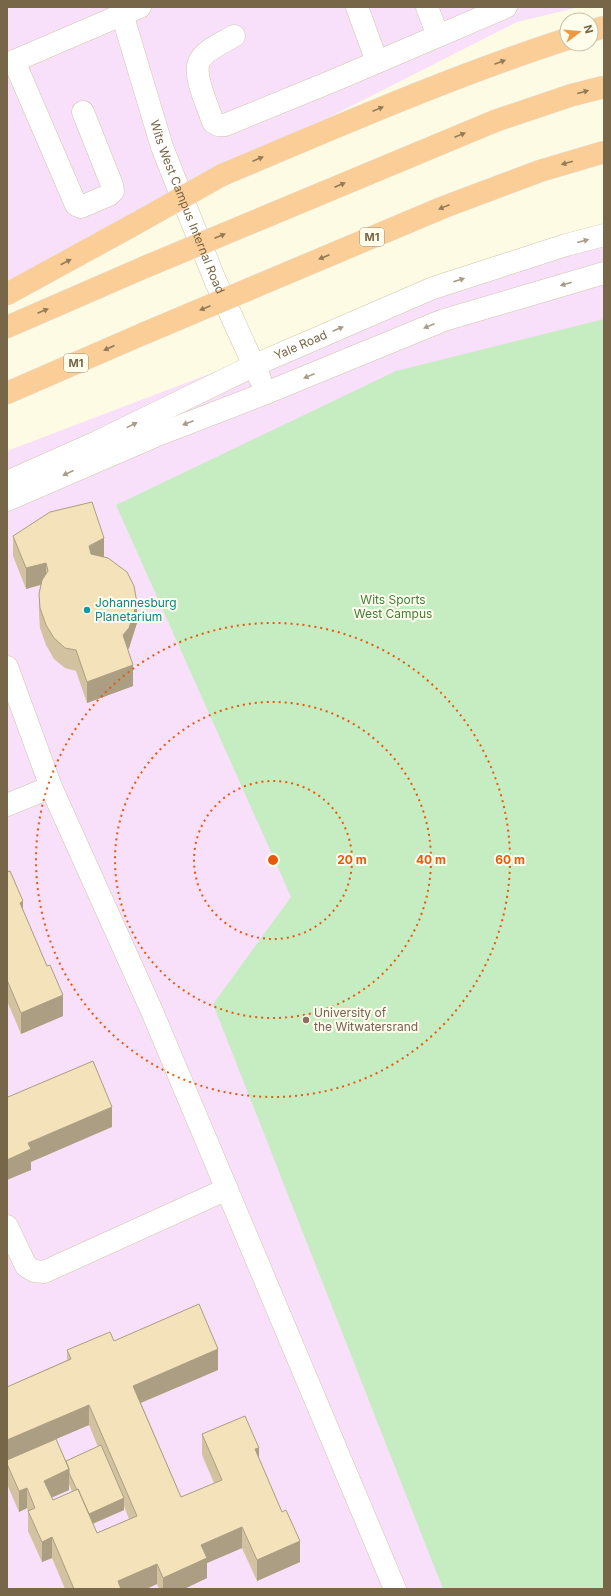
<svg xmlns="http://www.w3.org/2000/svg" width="611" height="1596" viewBox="0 0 611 1596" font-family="Inter,sans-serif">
  <rect width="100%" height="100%" fill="#fdfbe4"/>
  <path fill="#f8e0fa" d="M7,7H580L517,22L7,281Z
    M604,224V1589H7V451Z"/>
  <path fill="#c6ecc1" d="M604,319V1589H443L213,1004L291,897L116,505L396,371Z"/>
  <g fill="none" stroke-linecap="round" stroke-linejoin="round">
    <defs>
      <g id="minor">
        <path id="s1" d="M120,7L162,147L215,280L260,379"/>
        <path d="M357,7L377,62"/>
        <path d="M427,7L438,36"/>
        <path d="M234,36C224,42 204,50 199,62C193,76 208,106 213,122L218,125H225L335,80L506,7"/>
        <path d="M14,61L76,205L81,207L109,195L113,191L112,185L83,112"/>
        <path d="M7,64L140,7"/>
        <path id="s2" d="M7,482L97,442L255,365L433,288L566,245L604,235"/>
        <path d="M7,500L160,434L266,393L444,320L604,273"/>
        <path d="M7,667L51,787L151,1009L395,1589"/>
        <path d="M7,805L51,787"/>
        <path d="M7,1226L26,1266L34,1271L44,1272L227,1189"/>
      </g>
      <path id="highway" d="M591,31L604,27
        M222,175C336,127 450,77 567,39
        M7,294L135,224
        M7,327L145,267
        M7,393L145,333"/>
    </defs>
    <use href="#minor" stroke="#d0c5a9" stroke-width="23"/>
    <use href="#highway" stroke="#e7e3de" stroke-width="23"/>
    <use href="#minor" stroke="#fff" stroke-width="22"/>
    <use href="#highway" stroke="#fbcd97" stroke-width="22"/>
    <defs>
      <path id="highway-bridge" d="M135,224L222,175
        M145,267L495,121L572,95L604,87
        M145,333L444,207L540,171L604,152"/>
    </defs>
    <use href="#highway-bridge" stroke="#e7e3de" stroke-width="23" stroke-linecap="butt"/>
    <use href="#highway-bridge" stroke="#fbcd97" stroke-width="22"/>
  </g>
  <path fill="#d2c2a0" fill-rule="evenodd" d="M13,536L104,557L137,623L129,648L128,649L133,686L87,703L76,671L65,668L54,659L46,645L40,628L39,615V594L41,585L26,589L13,556Z
    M7,872L23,910L63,1016L21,1034L7,1001Z
    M114,1341L218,1370L141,1403L181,1497L214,1483L202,1455V1434L259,1458L300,1562L257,1581L242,1548L207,1563V1578L184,1589H159L157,1584L146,1589H65L52,1558L42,1562L28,1531V1512L27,1508L19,1512L7,1484V1387L67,1360V1350ZM89,1425L98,1447L66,1461L56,1439ZM69,1484L72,1492L53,1500L51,1498L69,1490ZM124,1506L129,1519L97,1533L93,1524L124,1510Z"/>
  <path fill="#ab9e82" d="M104,538V558L89,566V546Z
    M46,563V583L26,589V568Z
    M137,603V623L129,648L123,655V635Z
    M133,665V686L87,703V682Z
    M23,901V922L20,903Z
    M63,995V1016L21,1034V1013Z
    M112,1107V1127L31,1162V1170L7,1180V1160L28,1143Z
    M218,1349V1370L133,1406V1386Z
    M89,1405V1425L7,1460V1440Z
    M259,1448V1468L255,1449Z
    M69,1469V1490L44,1501V1481Z
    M27,1488V1508L19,1512V1491Z
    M124,1498V1510L87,1526V1514Z
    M242,1527V1548L207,1563V1578L184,1589H163V1578L201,1545Z
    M52,1537V1558L42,1562V1542Z
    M300,1541V1562L257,1581V1560Z
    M157,1564V1584L146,1589H118V1581Z"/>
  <path fill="#f4e2ba" stroke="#ab9e82" d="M92,502L104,538L89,546L91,554L108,558L127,572L134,586L137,603L129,628L123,635L133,665L87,682L76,650L65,648L54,638L46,625L40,608L39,594L42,580L48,571L46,563L26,568L13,536L50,512Z
    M10,871L23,901L20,903L47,966L50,965L63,995L21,1013L7,980V872Z
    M93,1061L112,1107L28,1143L31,1149L7,1160V1095L8,1097Z
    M199,1304L218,1349L133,1386L181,1497L222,1480L202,1434L245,1416L259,1448L255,1449L282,1512L286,1510L300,1541L257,1560L242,1527L201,1545L207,1558L163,1578L157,1564L118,1581L121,1589H74L52,1537L42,1542L28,1511L35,1508L27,1488L19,1491L7,1464V1460L56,1439L69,1469L44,1481L53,1500L78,1489L97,1533L137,1516L89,1405L7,1440V1387L71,1359L67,1350L110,1332L114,1341Z
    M101,1445L124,1498L89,1514L78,1489L77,1490L69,1473V1469L66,1461Z"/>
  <defs><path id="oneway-solid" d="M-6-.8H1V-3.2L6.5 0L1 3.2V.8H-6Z"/></defs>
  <g fill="#917b58">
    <use href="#oneway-solid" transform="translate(500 62) rotate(-21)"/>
    <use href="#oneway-solid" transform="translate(583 92) rotate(-15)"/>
    <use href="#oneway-solid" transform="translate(378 109) rotate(-22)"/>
    <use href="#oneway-solid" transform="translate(460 135) rotate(-22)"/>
    <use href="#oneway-solid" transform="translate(258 159) rotate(-23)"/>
    <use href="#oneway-solid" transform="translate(567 163) rotate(164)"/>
    <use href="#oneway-solid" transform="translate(340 185) rotate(-23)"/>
    <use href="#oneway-solid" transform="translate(444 207) rotate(158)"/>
    <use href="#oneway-solid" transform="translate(220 236) rotate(-23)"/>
    <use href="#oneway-solid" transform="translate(324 257) rotate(157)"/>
    <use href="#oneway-solid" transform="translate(66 262) rotate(-28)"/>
    <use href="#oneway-solid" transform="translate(205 308) rotate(157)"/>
    <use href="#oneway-solid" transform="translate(43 311) rotate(-23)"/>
    <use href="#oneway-solid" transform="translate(109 348) rotate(156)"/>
  </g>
  <g fill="#a79c88">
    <use href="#oneway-solid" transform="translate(583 241) rotate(-15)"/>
    <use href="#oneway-solid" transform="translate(459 280) rotate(-18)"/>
    <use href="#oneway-solid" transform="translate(566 284) rotate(164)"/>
    <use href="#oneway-solid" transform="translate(429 326) rotate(158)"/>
    <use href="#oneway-solid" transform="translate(338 329) rotate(-23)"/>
    <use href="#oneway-solid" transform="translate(309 376) rotate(158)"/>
    <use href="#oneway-solid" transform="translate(188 423) rotate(159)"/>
    <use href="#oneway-solid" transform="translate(132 425) rotate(-26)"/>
    <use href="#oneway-solid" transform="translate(68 473) rotate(156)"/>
  </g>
  <g fill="none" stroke="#e8590c" stroke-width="2" stroke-dasharray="2 4">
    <circle cx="273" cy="860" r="79"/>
    <circle cx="273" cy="860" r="158"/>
    <circle cx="273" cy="860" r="237"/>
  </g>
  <circle fill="#0f9aa8" stroke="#fffdeb" stroke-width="1.5" cx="87" cy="610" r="4"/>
  <circle fill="#8d6e63" stroke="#fffdeb" stroke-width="1.5" cx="306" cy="1020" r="4"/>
  <g text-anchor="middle" stroke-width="4" stroke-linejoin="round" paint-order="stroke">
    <g fill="#fffdeb" stroke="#a09379" stroke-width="1">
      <rect x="360" y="228" width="24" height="18" rx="3"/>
      <rect x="64" y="354" width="24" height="18" rx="3"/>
    </g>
    <g font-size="11" font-weight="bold" fill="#776648">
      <text x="372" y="241">M1</text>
      <text x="76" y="367">M1</text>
    </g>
    <g font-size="12" fill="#776648" stroke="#fffdeb">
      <text dy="4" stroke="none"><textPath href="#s1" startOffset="211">Wits West Campus Internal Road</textPath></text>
      <text dy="4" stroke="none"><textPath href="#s2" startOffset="324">Yale Road</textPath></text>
    </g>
    <g font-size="12" fill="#407e3f" stroke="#fffdeb">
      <text x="393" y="604">Wits Sports<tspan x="393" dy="14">West Campus</tspan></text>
    </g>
    <g font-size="12" fill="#0d838f" stroke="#fffdeb" text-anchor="start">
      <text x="95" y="607">Johannesburg<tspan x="95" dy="14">Planetarium</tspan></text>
    </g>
    <g font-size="12" fill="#785e54" stroke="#fffdeb" text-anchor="start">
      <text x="314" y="1017">University of<tspan x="314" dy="14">the Witwatersrand</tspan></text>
    </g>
  </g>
  <circle cx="273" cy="860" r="6" fill="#e8590c" stroke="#fffdeb" stroke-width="2"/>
  <g font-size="12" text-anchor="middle" font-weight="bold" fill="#e8590c" stroke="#fffdeb" stroke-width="4" stroke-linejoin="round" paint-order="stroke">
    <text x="352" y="864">20 m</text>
    <text x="431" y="864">40 m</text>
    <text x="510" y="864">60 m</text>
  </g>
  <rect width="611" height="1596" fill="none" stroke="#776648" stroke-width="16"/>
  <g transform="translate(579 32) rotate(74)"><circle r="19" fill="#fffdeb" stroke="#c9c1aa"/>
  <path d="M0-3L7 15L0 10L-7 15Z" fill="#ee9942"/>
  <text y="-6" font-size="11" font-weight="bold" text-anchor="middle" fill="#776648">N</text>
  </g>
</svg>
